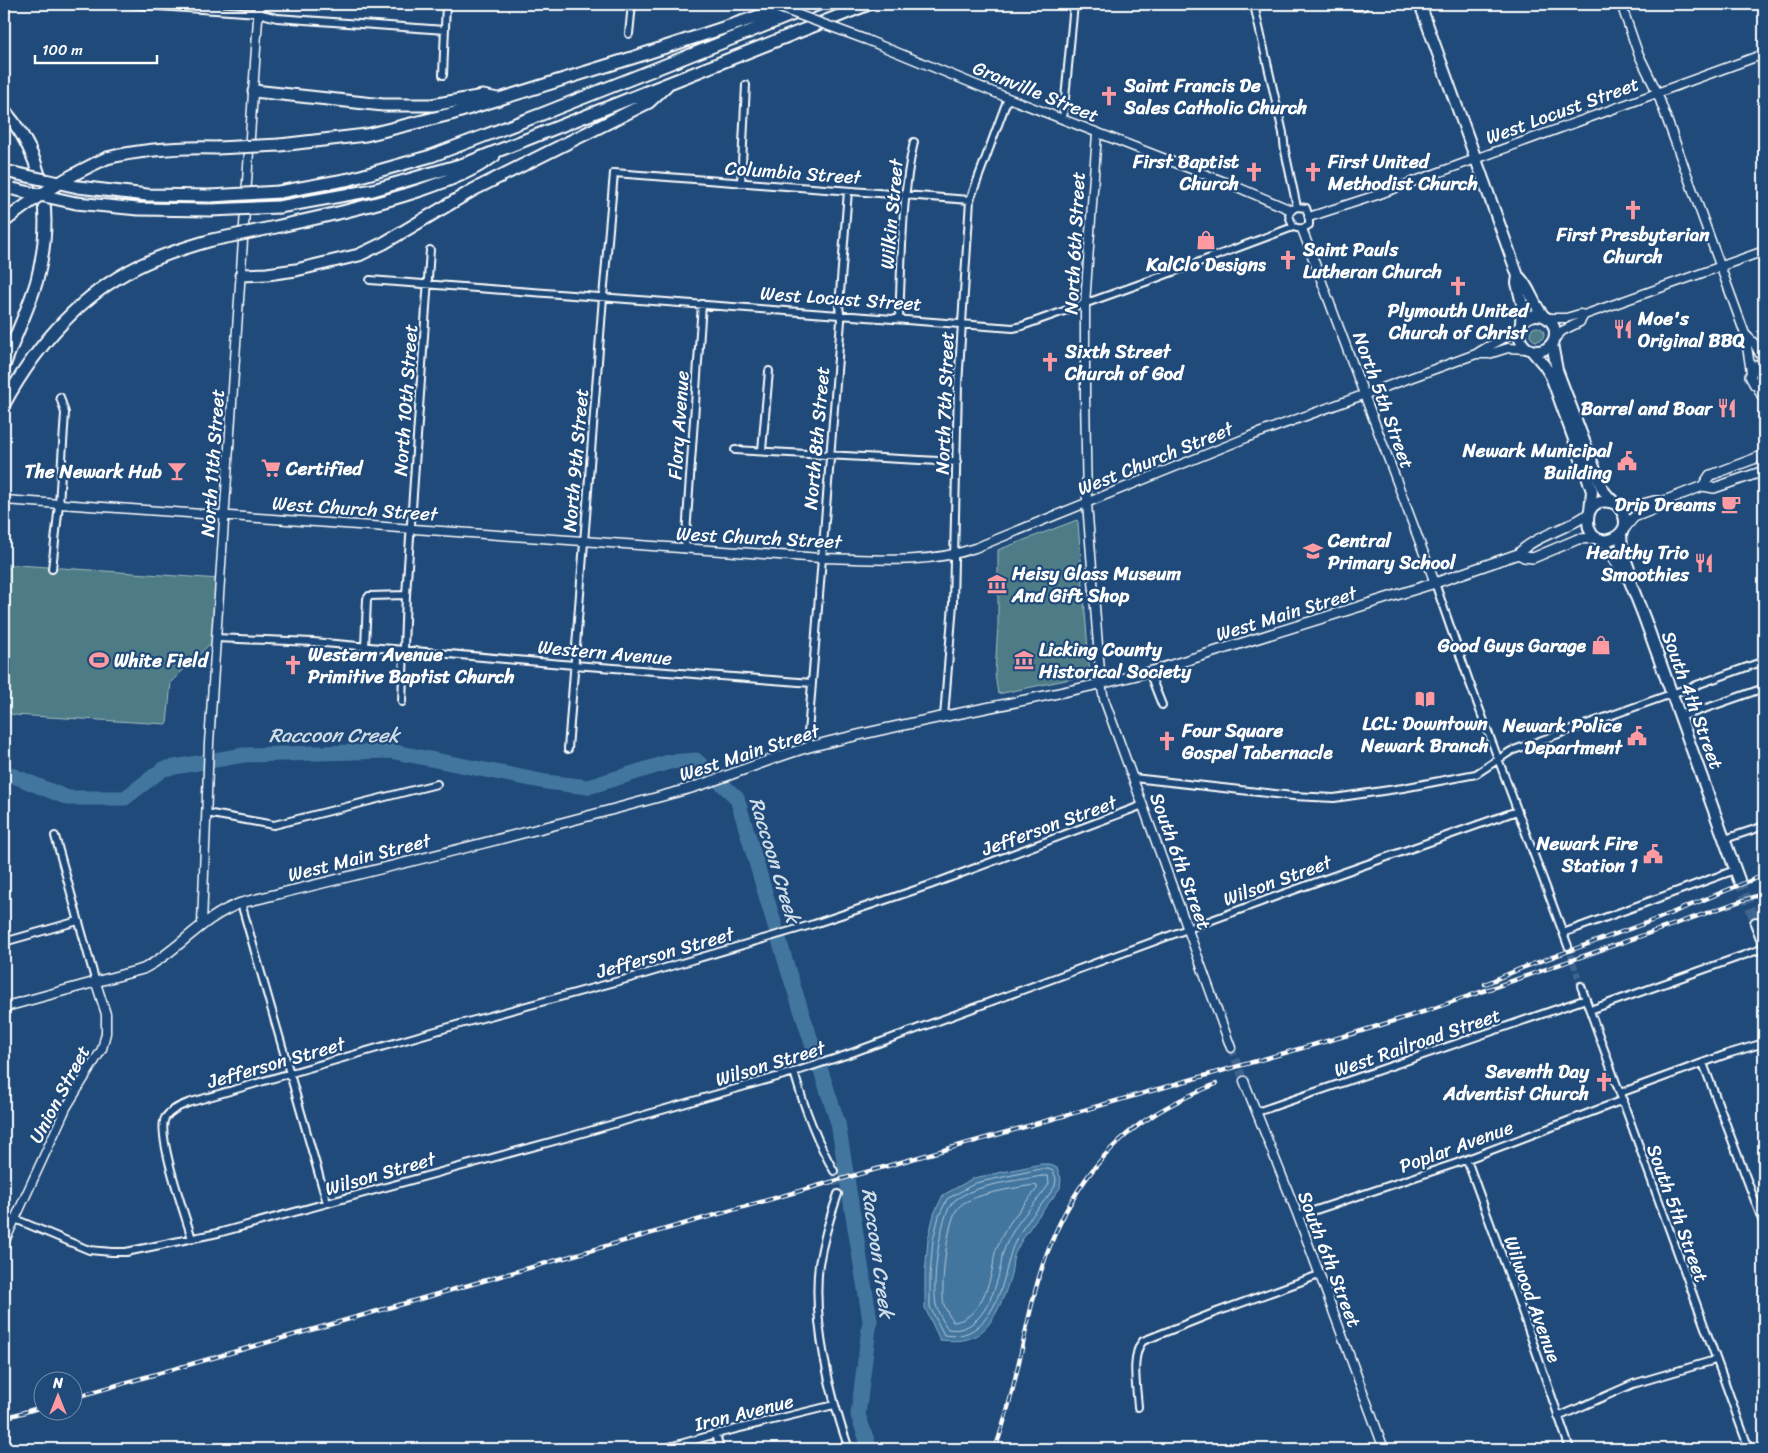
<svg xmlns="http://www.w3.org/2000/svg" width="1768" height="1453" viewBox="0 0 1768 1453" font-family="Sriracha,sans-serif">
  <rect width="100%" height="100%" fill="#1f4a7a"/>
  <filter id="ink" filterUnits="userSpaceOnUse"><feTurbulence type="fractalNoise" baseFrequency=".02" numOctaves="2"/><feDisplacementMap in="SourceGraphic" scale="10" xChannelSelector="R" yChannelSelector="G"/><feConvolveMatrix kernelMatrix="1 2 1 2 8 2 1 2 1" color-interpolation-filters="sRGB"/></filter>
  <g filter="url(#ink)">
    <path fill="#4e7c86" stroke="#a6bec2" d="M1530 334a7 7 0 1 1 14 0a7 7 0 1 1-14 0Z
      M1077,520L1078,522L1090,675L998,694L995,674L998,624V550Z
      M4,564L220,579L216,638L171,682L167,724L14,715L4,711Z"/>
    <path fill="#42769f" stroke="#8eadc5" d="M1041,1164H1049L1057,1168L1061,1178L1060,1188C1045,1209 1027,1228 1016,1251C1012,1258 1013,1266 1011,1274C1006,1293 994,1327 975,1336C964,1342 952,1341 940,1340L925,1308V1274L928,1239L934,1214L943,1195L974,1178Z"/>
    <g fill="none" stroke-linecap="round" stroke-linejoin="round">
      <path stroke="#b3c8d9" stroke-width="1" d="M1041,1169H1048L1053,1171L1056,1178L1055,1186C1043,1205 1025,1221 1015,1242C1010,1252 1009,1260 1006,1271C999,1302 982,1342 944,1335L930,1307V1275L933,1240L939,1216L947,1199L976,1183Z
        M1042,1176H1048L1049,1184C1038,1201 1022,1215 1012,1233C1009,1238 1006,1244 1004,1250C1001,1256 1002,1263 1000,1269C995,1293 980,1335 948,1329C944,1323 938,1313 936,1305C932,1286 939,1214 954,1201C975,1184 1016,1181 1042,1176Z
        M1034,1185L1037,1186V1189C1022,1207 1006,1224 997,1247C994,1253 994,1260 993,1266C989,1287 978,1320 953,1322C950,1317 946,1310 944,1305C940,1289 947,1220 958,1208C969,1194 1016,1188 1034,1185Z"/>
      <path stroke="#42769f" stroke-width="15" d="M4,772L68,798H125L163,769L244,755L390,751L546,782L588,787L669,762L696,760L737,798L789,973L838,1123L870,1320L858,1415L870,1449"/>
      <path stroke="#41658e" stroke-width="6" stroke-dasharray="6 3" stroke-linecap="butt" d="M1568,946L1581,986
        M834,1171L838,1194"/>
      <path stroke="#41658e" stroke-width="8" stroke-dasharray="8 4" stroke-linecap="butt" d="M1231,1048L1244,1081"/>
      <path stroke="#41658e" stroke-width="10" stroke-dasharray="10 5" stroke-linecap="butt" d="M1739,880L1756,923"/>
      <defs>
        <path id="minor" d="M129,4L258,13L277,18L445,30
          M1254,5L1283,133L1285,151L1297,207
          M629,34L632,4
          M443,75L446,4
          M1063,119L1074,4
          M741,183L746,85
          M1297,207L1306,208L1309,217V225L1302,229L1293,227L1289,215L1291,210Z
          M370,280L1013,328L1022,326L1154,279L1293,227
          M899,318C902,261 901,197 914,142
          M735,450L957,462
          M762,450L769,371
          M685,549L702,304
          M52,569L59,504L65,413L60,397
          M1435,583L1469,681L1568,946
          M216,638L313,642L574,665L812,683
          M365,647L367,599L369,596L406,595
          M1149,672L1162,705
          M402,702L406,595L430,250
          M944,717L953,604L958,385L970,200L1008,98
          M1681,717L1764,688
          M810,747L808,733L841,321L839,306L848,191
          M568,749L603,297L614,173L970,200
          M1134,778L1293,796L1334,798L1403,788L1476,774L1511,751L1764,661
          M206,813L274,825L437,784
          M55,836L96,983
          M1725,839L1764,826
          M241,903L327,1203
          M1563,933L1735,870
          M4,942L78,921
          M1581,986L1749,1449
          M1590,1010L1764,948
          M1703,1063L1764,1225
          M794,1072C804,1107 816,1140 834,1171
          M1620,1093L1727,1054L1764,1043
          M1257,1112L1586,999
          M1467,1160L1516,1294L1570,1449
          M838,1194C830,1217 823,1240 819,1264C812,1321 830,1396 849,1449
          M1298,1216L1457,1163L1623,1100
          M15,1219L89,1250L112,1252H126L218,1233L565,1138L794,1072L846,1055L1277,896L1517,811
          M192,1239C186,1217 156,1135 165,1118C170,1110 180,1106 188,1103L460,1024L641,975L814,924L930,885L1143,805
          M1138,1407C1137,1389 1130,1355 1143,1341L1211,1314L1319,1275
          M1558,1417L1633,1384L1715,1360
          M716,1434L720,1449
          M662,1449L716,1434L834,1405"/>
        <path id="tertiary" d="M1621,4L1638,53L1657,92L1745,334L1751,372
          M867,40L1008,98L1230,184L1291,210
          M1097,133L1085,304V395L1087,503L1101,684L1104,699L1231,1048
          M1309,217L1374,196L1764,54
          M1302,229L1435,583
          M1548,318H1566L1580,314L1584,315L1764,251
          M1745,334L1754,343L1764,362
          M1555,338L1562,331L1580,322L1584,315
          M1476,354H1489L1508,348L1527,349
          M4,500L821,558C872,559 926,565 975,548L1256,434L1476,354C1490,344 1506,339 1519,328
          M202,924L209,743L259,4
          M1244,1081L1298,1216L1384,1449
          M4,1243L66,1108L102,1049L106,1033V1014L96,983"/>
        <path id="secondary" d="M1764,364L1755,366L1750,376L1755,385L1764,388
          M1758,387L1764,400
          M1703,486L1710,475L1714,474L1764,455
          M1618,506L1631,507L1654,501H1664L1703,486L1714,488L1764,471
          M1624,529L1634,517L1657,508L1664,501
          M1518,554L1524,557L1533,558L1578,539L1598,538
          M1518,554C1535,535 1567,530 1588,514
          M4,1007L143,969C179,951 200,918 241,903C388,867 537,831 684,790C727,778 769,758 813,746C924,717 1038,701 1149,672L1435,583L1518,554"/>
        <path id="primary" d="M1420,4L1518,276C1530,286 1532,303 1543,315
          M1518,276L1517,283L1522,304L1521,323
          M1519 333a18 18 0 1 1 36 0a18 18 0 1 1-36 0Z
          M1552,344L1557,370L1602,488C1608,500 1626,508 1625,523C1625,529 1620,535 1614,538C1581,554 1577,488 1616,504
          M1532,351L1544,365L1551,376L1576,445L1592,491L1590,511
          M1621,533L1622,550L1630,572L1629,579L1644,617L1739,880
          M1602,540C1609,549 1621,574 1629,579
          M1756,923L1764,943"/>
        <path id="motorway" d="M1356,4H1362
          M254,91L383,105H432L483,96L498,99
          M4,110C46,159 53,218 37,280C29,308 14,338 4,366
          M280,145L366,135L451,114L635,57L772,12L792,11
          M107,158C144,149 179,147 217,148
          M78,187L147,195L210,196
          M279,192L350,179L431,156L542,114L819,4
          M76,203L138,209L211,210
          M279,207L373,190L467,163L869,4
          M271,228C322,217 372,206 421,190C447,181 472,172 494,156
          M241,275L267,274L296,270L359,255L384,243L473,190L649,102L667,85
          M4,404C35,348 79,296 137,267C161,255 187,247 212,240"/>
      </defs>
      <use href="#minor" stroke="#fff" stroke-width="10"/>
      <use href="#tertiary" stroke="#fff" stroke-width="11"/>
      <use href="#secondary" stroke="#fff" stroke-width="12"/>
      <use href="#primary" stroke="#fff" stroke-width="14"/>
      <use href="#motorway" stroke="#fff" stroke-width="15"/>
      <use href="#minor" stroke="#1f4a7a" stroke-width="6"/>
      <use href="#tertiary" stroke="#1f4a7a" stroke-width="8"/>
      <use href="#secondary" stroke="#1f4a7a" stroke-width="9"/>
      <use href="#primary" stroke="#1f4a7a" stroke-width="10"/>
      <use href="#motorway" stroke="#1f4a7a" stroke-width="11"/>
      <defs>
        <path id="rail" d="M1485,984L1522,968L1657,919L1764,875
          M72,1398L1355,1033L1426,1011L1764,893
          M4,1418L42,1407
          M995,1449C1014,1397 1022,1341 1036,1288C1054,1220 1091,1154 1152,1116C1172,1103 1194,1093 1216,1084"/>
      </defs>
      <use href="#rail" stroke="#fff" stroke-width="4.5"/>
      <use href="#rail" stroke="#1f4a7a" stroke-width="2.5" stroke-dasharray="8" stroke-linecap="butt"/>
      <defs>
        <path id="tertiary-bridge" d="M769,4L867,40"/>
        <path id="motorway-bridge" d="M217,148L280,145
          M9,172L78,187
          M13,189L76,203
          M210,196L279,192
          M211,210L279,207
          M4,222C36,196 69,175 107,158
          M212,240L271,228"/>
      </defs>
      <use href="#tertiary-bridge" stroke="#fff" stroke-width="11" stroke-linecap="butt"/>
      <use href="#motorway-bridge" stroke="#fff" stroke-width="15" stroke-linecap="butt"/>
      <use href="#tertiary-bridge" stroke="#1f4a7a" stroke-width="8"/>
      <use href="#motorway-bridge" stroke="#1f4a7a" stroke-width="11"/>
    </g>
  </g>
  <defs>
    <symbol id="church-bare" viewBox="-9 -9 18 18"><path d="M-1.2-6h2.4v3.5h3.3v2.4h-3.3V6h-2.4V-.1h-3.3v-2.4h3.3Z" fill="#ff9aa2" stroke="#1f4a7a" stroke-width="2.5" paint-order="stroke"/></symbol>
    <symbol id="shop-bare" viewBox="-9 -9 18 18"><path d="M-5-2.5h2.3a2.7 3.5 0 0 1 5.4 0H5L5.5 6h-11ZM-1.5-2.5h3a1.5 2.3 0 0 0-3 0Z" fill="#ff9aa2" stroke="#1f4a7a" stroke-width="2.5" paint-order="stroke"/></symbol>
    <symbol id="restaurant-bare" viewBox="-9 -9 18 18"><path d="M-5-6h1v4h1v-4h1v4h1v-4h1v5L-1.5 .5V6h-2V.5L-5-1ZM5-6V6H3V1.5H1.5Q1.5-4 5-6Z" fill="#ff9aa2" stroke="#1f4a7a" stroke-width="2.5" paint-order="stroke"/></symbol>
    <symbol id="civic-bare" viewBox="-9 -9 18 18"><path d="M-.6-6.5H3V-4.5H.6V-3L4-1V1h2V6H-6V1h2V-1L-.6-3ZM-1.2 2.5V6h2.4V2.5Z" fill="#ff9aa2" stroke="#1f4a7a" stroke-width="2.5" paint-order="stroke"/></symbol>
    <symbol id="supermarket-bare" viewBox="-9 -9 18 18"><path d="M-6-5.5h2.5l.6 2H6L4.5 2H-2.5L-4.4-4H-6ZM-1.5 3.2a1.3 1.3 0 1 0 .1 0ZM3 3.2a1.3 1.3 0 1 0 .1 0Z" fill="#ff9aa2" stroke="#1f4a7a" stroke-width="2.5" paint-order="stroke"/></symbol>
    <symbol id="bar-bare" viewBox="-9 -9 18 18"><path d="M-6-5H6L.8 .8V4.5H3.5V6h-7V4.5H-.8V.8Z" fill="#ff9aa2" stroke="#1f4a7a" stroke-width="2.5" paint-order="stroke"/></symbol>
    <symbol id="cafe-bare" viewBox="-9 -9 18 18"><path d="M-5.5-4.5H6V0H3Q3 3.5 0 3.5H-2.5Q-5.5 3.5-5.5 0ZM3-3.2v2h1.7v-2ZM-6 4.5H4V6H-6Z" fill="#ff9aa2" stroke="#1f4a7a" stroke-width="2.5" paint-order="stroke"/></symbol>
    <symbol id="school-bare" viewBox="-9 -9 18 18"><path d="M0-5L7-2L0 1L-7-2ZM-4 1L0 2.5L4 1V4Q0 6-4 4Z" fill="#ff9aa2" stroke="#1f4a7a" stroke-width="2.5" paint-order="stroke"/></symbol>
    <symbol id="museum-bare" viewBox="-9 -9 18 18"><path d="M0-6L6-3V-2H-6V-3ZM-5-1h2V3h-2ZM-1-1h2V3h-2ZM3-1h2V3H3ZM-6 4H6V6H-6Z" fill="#ff9aa2" stroke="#1f4a7a" stroke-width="2.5" paint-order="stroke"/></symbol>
    <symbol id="stadium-bare" viewBox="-9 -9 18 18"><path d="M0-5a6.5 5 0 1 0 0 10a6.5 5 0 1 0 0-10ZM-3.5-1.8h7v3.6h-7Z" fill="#ff9aa2" stroke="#1f4a7a" stroke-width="2.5" paint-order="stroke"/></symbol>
    <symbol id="library-bare" viewBox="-9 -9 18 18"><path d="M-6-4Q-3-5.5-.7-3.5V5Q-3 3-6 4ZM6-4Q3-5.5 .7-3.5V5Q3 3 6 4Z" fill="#ff9aa2" stroke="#1f4a7a" stroke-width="2.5" paint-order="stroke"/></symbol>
  </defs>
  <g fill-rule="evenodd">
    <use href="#church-bare" x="1095" y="82" width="28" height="28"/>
    <use href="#church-bare" x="1240" y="158" width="28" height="28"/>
    <use href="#church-bare" x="1299" y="158" width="28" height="28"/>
    <use href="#church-bare" x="1619" y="196" width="28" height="28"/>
    <use href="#shop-bare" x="1192" y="226" width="28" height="28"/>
    <use href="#church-bare" x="1274" y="246" width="28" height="28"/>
    <use href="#church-bare" x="1444" y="272" width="28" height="28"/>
    <use href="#restaurant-bare" x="1609" y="315" width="28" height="28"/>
    <use href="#church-bare" x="1036" y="348" width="28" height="28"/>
    <use href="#restaurant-bare" x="1713" y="394" width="28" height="28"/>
    <use href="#civic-bare" x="1613" y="447" width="28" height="28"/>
    <use href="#supermarket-bare" x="257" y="454" width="28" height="28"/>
    <use href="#bar-bare" x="163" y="457" width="28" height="28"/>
    <use href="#cafe-bare" x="1717" y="490" width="28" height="28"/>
    <use href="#school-bare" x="1299" y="537" width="28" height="28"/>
    <use href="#restaurant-bare" x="1690" y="549" width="28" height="28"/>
    <use href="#museum-bare" x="983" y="570" width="28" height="28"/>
    <use href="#shop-bare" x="1587" y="631" width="28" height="28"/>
    <use href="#stadium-bare" x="85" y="646" width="28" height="28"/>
    <use href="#museum-bare" x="1010" y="646" width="28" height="28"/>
    <use href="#church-bare" x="279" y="651" width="28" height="28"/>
    <use href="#library-bare" x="1411" y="685" width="28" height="28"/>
    <use href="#civic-bare" x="1623" y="722" width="28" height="28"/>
    <use href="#church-bare" x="1153" y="727" width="28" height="28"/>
    <use href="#civic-bare" x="1639" y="840" width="28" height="28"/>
    <use href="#church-bare" x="1590" y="1068" width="28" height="28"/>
  </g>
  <g text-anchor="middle" stroke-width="4.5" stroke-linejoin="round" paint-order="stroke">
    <g font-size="19" font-weight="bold" fill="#fff" stroke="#1f4a7a" text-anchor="start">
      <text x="1124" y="92">Saint Francis De<tspan x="1124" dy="22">Sales Catholic Church</tspan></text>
      <text x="1239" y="168" text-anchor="end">First Baptist<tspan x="1239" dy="22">Church</tspan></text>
      <text x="1328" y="168">First United<tspan x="1328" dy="22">Methodist Church</tspan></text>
      <text x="1633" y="241" text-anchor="middle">First Presbyterian<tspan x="1633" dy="22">Church</tspan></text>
      <text x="1303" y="256">Saint Pauls<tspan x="1303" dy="22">Lutheran Church</tspan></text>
      <text x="1206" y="271" text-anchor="middle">KalClo Designs</text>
      <text x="1458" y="317" text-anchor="middle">Plymouth United<tspan x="1458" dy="22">Church of Christ</tspan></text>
      <text x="1638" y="325">Moe's<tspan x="1638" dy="22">Original BBQ</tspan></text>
      <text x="1065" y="358">Sixth Street<tspan x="1065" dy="22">Church of God</tspan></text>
      <text x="1712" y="415" text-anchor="end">Barrel and Boar</text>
      <text x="1612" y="457" text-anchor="end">Newark Municipal<tspan x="1612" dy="22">Building</tspan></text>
      <text x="286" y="475">Certified</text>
      <text x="162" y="478" text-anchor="end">The Newark Hub</text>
      <text x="1716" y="511" text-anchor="end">Drip Dreams</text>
      <text x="1328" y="547">Central<tspan x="1328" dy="22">Primary School</tspan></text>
      <text x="1689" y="559" text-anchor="end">Healthy Trio<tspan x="1689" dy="22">Smoothies</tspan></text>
      <text x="1012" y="580">Heisy Glass Museum<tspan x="1012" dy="22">And Gift Shop</tspan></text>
      <text x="1586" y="652" text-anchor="end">Good Guys Garage</text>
      <text x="1039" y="656">Licking County<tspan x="1039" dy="22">Historical Society</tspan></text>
      <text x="308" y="661">Western Avenue<tspan x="308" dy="22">Primitive Baptist Church</tspan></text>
      <text x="114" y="667">White Field</text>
      <text x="1425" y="730" text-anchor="middle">LCL: Downtown<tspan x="1425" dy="22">Newark Branch</tspan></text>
      <text x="1622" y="732" text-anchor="end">Newark Police<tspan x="1622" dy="22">Department</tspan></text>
      <text x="1182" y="737">Four Square<tspan x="1182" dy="22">Gospel Tabernacle</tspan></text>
      <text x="1638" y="850" text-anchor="end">Newark Fire<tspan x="1638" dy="22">Station 1</tspan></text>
      <text x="1589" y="1078" text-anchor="end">Seventh Day<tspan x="1589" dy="22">Adventist Church</tspan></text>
    </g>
    <g font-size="19" fill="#fff" stroke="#1f4a7a">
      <text transform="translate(1036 91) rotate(22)" y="7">Granville Street</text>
      <text transform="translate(1562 110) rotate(-20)" y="7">West Locust Street</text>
      <text transform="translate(793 172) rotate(4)" y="7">Columbia Street</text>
      <text transform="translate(891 214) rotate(-85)" y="7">Wilkin Street</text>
      <text transform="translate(1074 243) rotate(-87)" y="7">North 6th Street</text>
      <text transform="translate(841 298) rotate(4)" y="7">West Locust Street</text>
      <text transform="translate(405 400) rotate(-86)" y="7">North 10th Street</text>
      <text transform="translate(1384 400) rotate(70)" y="7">North 5th Street</text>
      <text transform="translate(944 403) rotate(-88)" y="7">North 7th Street</text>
      <text transform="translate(678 425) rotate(-86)" y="7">Flory Avenue</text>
      <text transform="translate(816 438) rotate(-85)" y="7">North 8th Street</text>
      <text transform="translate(1155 458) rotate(-22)" y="7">West Church Street</text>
      <text transform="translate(575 460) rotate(-85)" y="7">North 9th Street</text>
      <text transform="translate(212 463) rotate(-86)" y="7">North 11th Street</text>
      <text transform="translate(355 508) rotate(4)" y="7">West Church Street</text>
      <text transform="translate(759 537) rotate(3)" y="7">West Church Street</text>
      <text transform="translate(1286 613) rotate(-17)" y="7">West Main Street</text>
      <text transform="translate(605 652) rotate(5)" y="7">Western Avenue</text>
      <text transform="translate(1693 700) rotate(70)" y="7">South 4th Street</text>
      <text transform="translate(749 752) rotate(-18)" y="7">West Main Street</text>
      <text transform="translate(1049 825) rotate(-20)" y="7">Jefferson Street</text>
      <text transform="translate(359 857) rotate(-14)" y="7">West Main Street</text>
      <text transform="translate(1181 861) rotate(70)" y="7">South 6th Street</text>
      <text transform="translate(1277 880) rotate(-20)" y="7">Wilson Street</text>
      <text transform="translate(665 952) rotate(-16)" y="7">Jefferson Street</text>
      <text transform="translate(1417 1042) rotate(-19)" y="7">West Railroad Street</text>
      <text transform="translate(276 1062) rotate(-16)" y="7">Jefferson Street</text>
      <text transform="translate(770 1063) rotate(-17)" y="7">Wilson Street</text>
      <text transform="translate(59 1094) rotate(-62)" y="7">Union Street</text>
      <text transform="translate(1456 1146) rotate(-20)" y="7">Poplar Avenue</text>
      <text transform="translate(380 1173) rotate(-16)" y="7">Wilson Street</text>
      <text transform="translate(1678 1213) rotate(70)" y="7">South 5th Street</text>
      <text transform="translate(1330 1259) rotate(69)" y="7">South 6th Street</text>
      <text transform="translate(1533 1299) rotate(70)" y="7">Wilwood Avenue</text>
      <text transform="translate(744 1412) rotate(-14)" y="7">Iron Avenue</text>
    </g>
    <g font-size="20" font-style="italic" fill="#d0dde7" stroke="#1f4a7a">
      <text x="334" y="742">Raccoon Creek</text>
      <text transform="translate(775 860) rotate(73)" y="7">Raccoon Creek</text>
      <text transform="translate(878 1253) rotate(82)" y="7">Raccoon Creek</text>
    </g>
  </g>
  <rect width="1768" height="1453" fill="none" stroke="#1f4a7a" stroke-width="20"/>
  <rect x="10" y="10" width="1748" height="1433" fill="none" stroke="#fff" stroke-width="2" filter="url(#ink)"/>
  <g transform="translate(58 1396)"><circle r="24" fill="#1f4a7a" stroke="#7992af"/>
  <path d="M0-4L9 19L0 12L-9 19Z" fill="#ff9aa2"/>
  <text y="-8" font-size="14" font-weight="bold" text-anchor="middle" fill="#ffffff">N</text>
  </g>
  <path d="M35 55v8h122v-8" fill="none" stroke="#ffffff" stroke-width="2.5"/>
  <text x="42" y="55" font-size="15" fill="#ffffff" stroke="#1f4a7a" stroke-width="4" paint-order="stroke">100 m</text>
</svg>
